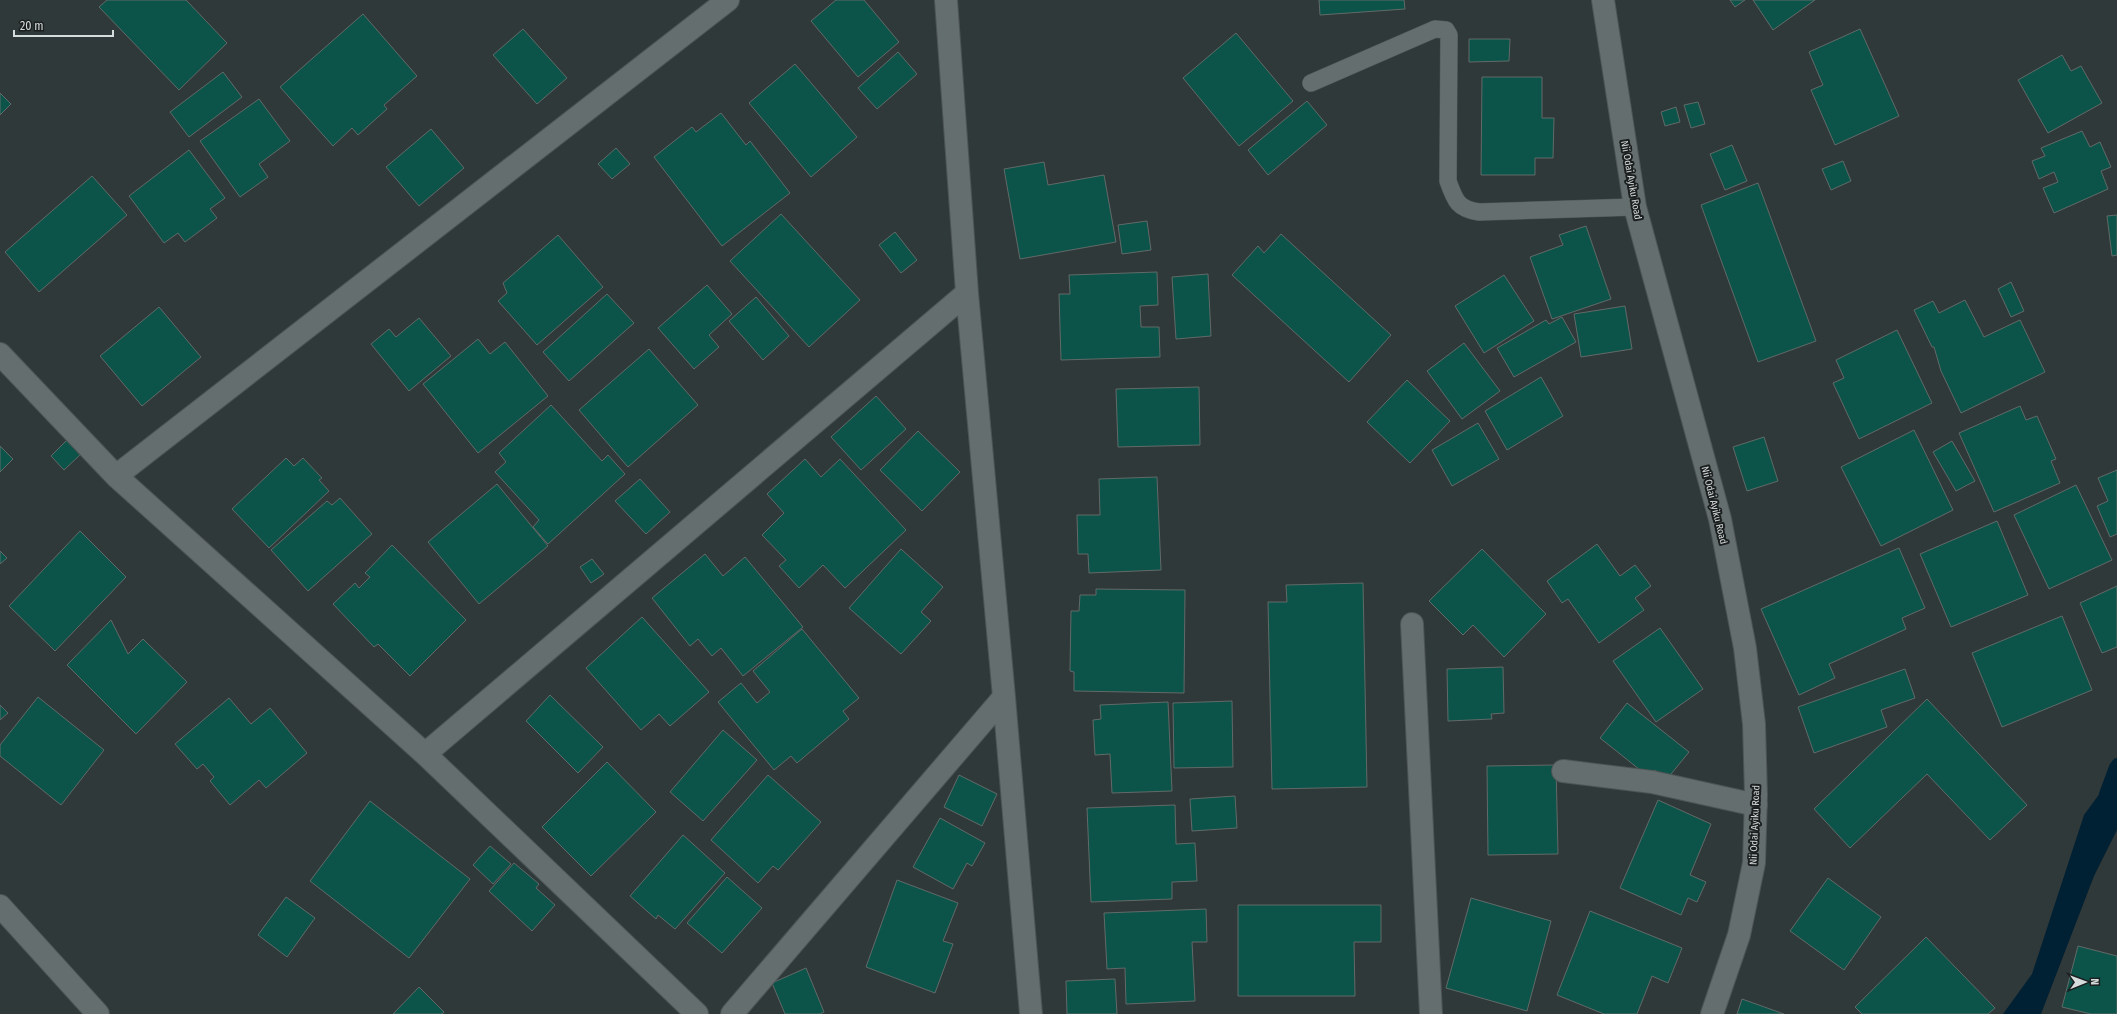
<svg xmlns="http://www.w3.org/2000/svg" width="2117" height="1014" viewBox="0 0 2117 1014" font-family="'Fira Sans Condensed',sans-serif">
  <rect width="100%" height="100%" fill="#303939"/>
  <path fill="#002033" d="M2117,770V830L2094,876L2041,1014H2003L2032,974L2084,815Z"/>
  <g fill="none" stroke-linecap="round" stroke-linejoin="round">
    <path stroke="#002033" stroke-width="10" d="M2104,794L2114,767L2117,763"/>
  </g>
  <path fill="#0c544a" stroke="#616a68" d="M107,0H186L227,43L179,90L99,7Z
    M836,0H864L899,42L858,77L811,21Z
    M1319,0H1404L1405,9L1320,15Z
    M1730,0H1745L1735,7Z
    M1753,0H1815L1773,30Z
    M363,14L417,76L384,105L387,109L358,135L352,128L333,146L280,87Z
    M523,29L567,78L537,104L493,55Z
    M1860,29L1899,116L1835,145L1811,90L1823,85L1809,52Z
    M1236,33L1293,101L1239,146L1183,78Z
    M1469,39H1510L1509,61L1469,62Z
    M898,52L917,74L877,109L858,88Z
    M2062,55L2071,71L2081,66L2102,103L2048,133L2018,80Z
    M795,64L857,137L811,177L749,103Z
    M223,72L242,97L189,137L170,112Z
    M1482,77H1542V118H1554L1553,158H1535V175H1481Z
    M0,93L11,104L0,115Z
    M259,99L290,141L259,164L268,177L240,197L200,141Z
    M1307,101L1327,125L1268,175L1248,150Z
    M1698,102L1705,124L1691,128L1684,105Z
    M1676,107L1680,122L1665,126L1661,112Z
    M721,113L746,145L750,141L790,193L722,246L654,157L692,127L696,132Z
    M431,129L464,168L419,206L386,167Z
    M2082,131L2090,147L2100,142L2111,167L2101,171L2108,189L2054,213L2043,188L2058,182L2054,172L2039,179L2032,161L2045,156L2041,148Z
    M1732,145L1747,181L1725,190L1710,154Z
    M616,148L630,164L612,179L598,164Z
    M189,150L225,198L210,209L217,218L185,242L178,233L164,243L129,196Z
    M1843,161L1851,181L1831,190L1822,169Z
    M1044,162L1048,185L1104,175L1116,242L1020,259L1004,169Z
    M92,176L127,215L39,292L5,252Z
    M1758,183L1816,341L1758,362L1701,205Z
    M781,214L860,300L809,347L730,261Z
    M2117,215V255L2112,256L2107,216Z
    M1147,221L1151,250L1122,254L1118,225Z
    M1586,226L1611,299L1552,319L1530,257L1563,245L1559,235Z
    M895,232L917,260L901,273L879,245Z
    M1281,234L1391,335L1349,382L1232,275L1258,246L1264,253Z
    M558,235L603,287L537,345L498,301L507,293L503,283Z
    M1157,272L1158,305L1140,306L1141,327H1159L1160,357L1061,360L1059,294H1070L1069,275Z
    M1208,274L1211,336L1176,339L1172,277Z
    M1504,275L1534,321L1484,353L1455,306Z
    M2011,282L2024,311L2011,317L1998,289Z
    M707,285L732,314L709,335L719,347L694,369L658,328Z
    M607,294L634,323L569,381L543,352Z
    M756,297L789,336L763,360L729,321Z
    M1965,300L1984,337L2020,320L2045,372L1961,413L1941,371L1934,347H1932L1914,310L1933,301L1939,313Z
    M1625,306L1632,349L1581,357L1574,314Z
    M159,307L201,357L142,406L100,356Z
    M1562,317L1576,342L1514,377L1497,348L1546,320L1549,324Z
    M419,318L451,356L409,391L371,344L389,329L396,337Z
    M1897,330L1932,403L1859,439L1833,383L1844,378L1836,360Z
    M478,339L490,354L505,342L548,396L478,453L423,384Z
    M1464,343L1500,391L1462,419L1427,371Z
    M649,349L698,405L628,467L579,410Z
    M1541,377L1563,416L1507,450L1485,411Z
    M1407,380L1450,421L1410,463L1367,422Z
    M1199,387L1200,445L1118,447L1116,389Z
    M876,396L906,429L861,470L831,437Z
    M551,405L602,461L608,455L625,474L548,544L533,527L539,520L495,472L506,462L499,453Z
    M2020,406L2026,420L2037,416L2056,459L2051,461L2060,483L1994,512L1959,433Z
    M1478,423L1499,459L1452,486L1432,450Z
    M1914,430L1953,510L1881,546L1841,467Z
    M918,431L960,472L922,511L880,470Z
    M1764,437L1778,481L1747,491L1733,447Z
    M68,439L82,453L64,470L51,456Z
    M1952,441L1975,481L1956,491L1933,452Z
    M0,446L13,459L0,472Z
    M286,458L294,466L303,458L322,478L319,480L329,491L269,548L232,509Z
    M805,459L821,477L840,459L906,530L845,588L823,565L799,588L779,566L786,560L762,535L784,513L767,494Z
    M2117,470V534L2110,537L2097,506L2108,501L2098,478Z
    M1157,477L1161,570L1089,573L1088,554H1078L1077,515H1100L1099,479Z
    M640,479L670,512L646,534L615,501Z
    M497,484L548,546L479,604L428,542Z
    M2076,485L2112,560L2049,589L2014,515Z
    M340,498L372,534L308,591L271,550L327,501L332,505Z
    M1997,521L2028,595L1951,627L1920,554Z
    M80,531L126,577L55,651L9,606Z
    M1597,544L1620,576L1635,565L1651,586L1635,598L1644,610L1599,643L1568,599L1562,603L1547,581Z
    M392,545L466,620L410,676L378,644L374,647L333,604L355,583L359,588L370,577L365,573Z
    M1899,548L1925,608L1902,618L1906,629L1829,664L1835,678L1799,695L1761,609Z
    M901,549L943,587L921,612L931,621L901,654L849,608Z
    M1482,549L1546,614L1504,657L1473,625L1463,635L1429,601Z
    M0,551L7,558L0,564Z
    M705,554L723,576L745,557L803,627L743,676L721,648L712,656L698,639L690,646L652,598Z
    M592,559L604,574L591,583L580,567Z
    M1363,583L1367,787L1272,789L1268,602H1287L1286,585Z
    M2117,586V647L2102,653L2080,603Z
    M1096,589L1185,590L1184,693L1074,691V672L1070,671L1071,611H1079L1080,595H1096Z
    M2062,616L2092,690L2002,727L1972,653Z
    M642,617L709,692L670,726L659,714L641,730L586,668Z
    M111,620L128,654L143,639L187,682L136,734L67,665Z
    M1660,628L1703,689L1656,722L1613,661Z
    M802,629L859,698L843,711L849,719L797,763L791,756L774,770L718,702L741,683L757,703L770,692L753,671Z
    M1503,667L1504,713L1491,714L1492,719L1448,721L1447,669Z
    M1905,669L1915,698L1881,710L1887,727L1814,753L1798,707Z
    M550,695L603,747L578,773L526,721Z
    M38,697L104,750L61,805L0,756V745Z
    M229,698L251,724L270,708L307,753L266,788L259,780L230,805L210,781L214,777L203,764L197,769L175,744Z
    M1927,699L2027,805L1990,840L1927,774L1850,848L1814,809Z
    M1232,701L1233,767L1174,768L1173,703Z
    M1168,702L1172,791L1112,793L1110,754L1095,755L1093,720L1101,719L1100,705Z
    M1627,703L1689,752L1667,779L1655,770L1649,777L1600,738Z
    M0,705L8,713L0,720Z
    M723,730L757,760L703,821L670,792Z
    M607,762L656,812L591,876L542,827Z
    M1556,765L1558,854L1488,855L1487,766Z
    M768,775L821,822L778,870L773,866L758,883L711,840Z
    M959,775L997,794L982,826L944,807Z
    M1235,796L1237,828L1192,831L1190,799Z
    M1658,800L1711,824L1690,875L1706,882L1697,902L1688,898L1681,915L1620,888Z
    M370,801L470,879L409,958L310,881Z
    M1175,805L1176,844L1195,843L1197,881L1172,882V899L1091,902L1087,808Z
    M940,818L985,843L972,866L967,863L953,889L913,867Z
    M683,835L725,873L675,929L658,915L656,919L630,896Z
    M490,846L511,864L493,884L473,865Z
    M514,863L539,884L536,888L555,905L532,931L489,891Z
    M727,877L762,908L722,953L687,923Z
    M1828,878L1881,917L1844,970L1790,931Z
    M897,880L958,903L943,941L953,944L935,993L866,967Z
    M286,897L315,918L287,957L258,935Z
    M1471,898L1551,921L1527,1011L1446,988Z
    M1238,905H1381V942H1354L1355,996H1238Z
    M1206,909L1207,942H1192L1195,1001L1126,1004L1125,968L1107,969L1104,913Z
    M1590,911L1682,948L1668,983L1652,976L1637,1014H1604L1557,995Z
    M1926,937L1995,1008L1988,1014H1862L1855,1007Z
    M2078,946L2117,956V1014H2091L2062,1007Z
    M806,968L824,1012L820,1014H785L772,983Z
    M1115,979L1117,1014H1067L1066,981Z
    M419,987L444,1012L442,1014H393Z
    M1742,999L1784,1014H1737Z"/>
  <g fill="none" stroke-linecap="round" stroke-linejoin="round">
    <defs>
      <path id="service" d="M1311,83L1435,29L1446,30L1449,35L1448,181C1455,201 1458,209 1479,212L1635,207"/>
      <path id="minor" d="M946,0L967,293L1004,697L1031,1014
        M0,354L116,476L425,754L697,1014
        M116,476L728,0
        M1412,624L1431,1014
        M425,754L967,293
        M1563,771L1652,782L1756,805
        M0,906L98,1014
        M732,1014L1004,697"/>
      <path id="tertiary" d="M1603,0L1635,207L1720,519L1745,648L1754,724L1756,795L1754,863L1739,935L1712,1014"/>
    </defs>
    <use href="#service" stroke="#4d5455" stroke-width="18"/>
    <use href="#minor" stroke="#4d5455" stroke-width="24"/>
    <use href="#tertiary" stroke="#4d5455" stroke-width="24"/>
    <use href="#service" stroke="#646e6e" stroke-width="17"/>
    <use href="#minor" stroke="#646e6e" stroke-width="22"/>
    <use href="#tertiary" stroke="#646e6e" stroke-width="22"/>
  </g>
  <g text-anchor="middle" stroke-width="4" stroke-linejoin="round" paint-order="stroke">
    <g font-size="10" fill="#d6dbdc" stroke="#1b1f1f">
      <text transform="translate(1632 180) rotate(80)" y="4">Nii Odai Ayiku Road</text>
      <text transform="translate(1715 505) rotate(76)" y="4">Nii Odai Ayiku Road</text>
      <text transform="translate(1754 825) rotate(-88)" y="4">Nii Odai Ayiku Road</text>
    </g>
  </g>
  <g transform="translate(2085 982) rotate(89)" stroke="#1b1f1f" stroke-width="3" paint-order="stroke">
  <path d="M0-3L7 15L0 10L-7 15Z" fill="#d6dbdc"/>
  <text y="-6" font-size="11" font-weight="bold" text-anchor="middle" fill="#d6dbdc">N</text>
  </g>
  <path d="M14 30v6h99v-6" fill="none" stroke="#d6dbdc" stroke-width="2"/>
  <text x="20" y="30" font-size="12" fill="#d6dbdc" stroke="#1b1f1f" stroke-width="3" paint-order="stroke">20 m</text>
</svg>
